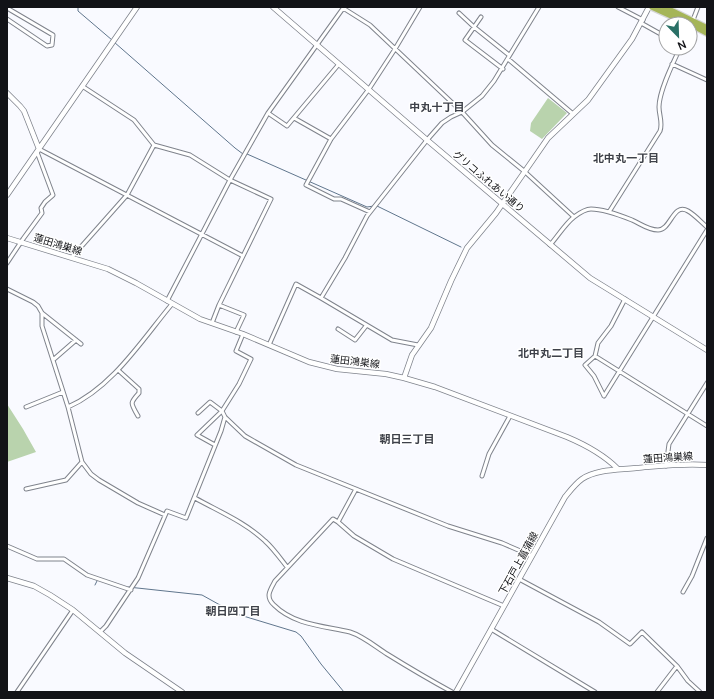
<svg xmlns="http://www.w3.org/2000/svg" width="714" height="699" viewBox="0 0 714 699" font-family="Manrope,'Noto Sans JP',sans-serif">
  <rect width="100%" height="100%" fill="#f9faff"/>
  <path fill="#b9d3ad" d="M548,98L567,113L542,139L530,131L531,123Z
    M7,404L23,429L36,452L7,462Z"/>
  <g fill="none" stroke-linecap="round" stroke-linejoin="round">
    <path stroke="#60768d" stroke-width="1" d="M78,7V11L112,40
      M114,42L235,148L243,154
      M247,154L367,207L374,206
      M377,206L461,247
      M95,585L98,579
      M128,587L202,595L220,605L240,615L296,632L301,636L321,664L344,692"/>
    <defs>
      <path id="street" d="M618,7L643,20
        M7,8L53,35L52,45L47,46L7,19
        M343,8L370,25L462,112L492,145L524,171L574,217
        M459,13L474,27L509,55
        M481,17L465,40L503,69
        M693,20L698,7
        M641,23L666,37
        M508,59L573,114
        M672,64L707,80
        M82,86L134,120L154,145L190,155L230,180L271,199L219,305L212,323
        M268,113L287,126L339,64
        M294,118L331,139
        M39,149L243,256
        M370,212L341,199H334L306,185L331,139L369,89L395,49L420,7
        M609,212L660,131C663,123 659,115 659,107C659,91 673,63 680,48
        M550,245C558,236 565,224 574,217C578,214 585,209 591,209C602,209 622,216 632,220C641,224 648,230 658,230C671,230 673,202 688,211C695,215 701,222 707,227
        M72,257L127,195L154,145
        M7,263L23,239L42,213L41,208L45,202L53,195L37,152
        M7,289L33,302L38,306L42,313V326L68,407L82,462L91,474L99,480L138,503L165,515
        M321,298L392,340L418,345
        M167,301L230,180L268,113L344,7
        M219,305L244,315L236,332
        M42,313L81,344
        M338,329L355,340L366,326
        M243,334L236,351L251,359L239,384L222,411L225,417L245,436L296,465L448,526L502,543L532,556
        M269,345L296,284L321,298L345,258L367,216L427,140L442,123L451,117L462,112L482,96L494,81L539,7
        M595,356L598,343L611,326L625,299
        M53,360L76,340
        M118,370L139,389V393C129,404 131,403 138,416
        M604,396L707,230
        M604,396L594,376L585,365L595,356L707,426
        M26,407L63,392
        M68,407C112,388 142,340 172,304
        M198,413L210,402L222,411L197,435L215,445
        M666,466L669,444L707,383
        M482,476L489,454L510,416
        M26,489L66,480L82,462
        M195,498C218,511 245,522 265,541C273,548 280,558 287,567
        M338,522L356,489
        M7,546L37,559H64L87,575L131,590
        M519,579L599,622L630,644L642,632L677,666L688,681L700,692
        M683,592L692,576L707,538
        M491,629L595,692
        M100,632L106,626L138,578L167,511L186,518L221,431L225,417
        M17,692L73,610
        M452,692C430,680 408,667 387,654C376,647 363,636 350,632C324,626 294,625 274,605C265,597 270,590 275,581L333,519L338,522L354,536L393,559L504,606
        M657,692L677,666"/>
      <path id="secondary" d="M273,7L427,140L590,278L707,350
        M7,93L20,106L24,111L39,149
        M7,195L137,7
        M7,238L108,269L136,283L200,319L243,334L309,362L337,369L386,374L404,378L435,387L567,437C586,445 603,454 618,469
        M404,378L412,355L431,328L451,281L467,248L496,213L548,138L588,100L632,39L649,7
        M7,578L34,586L50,595L73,610L125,653L182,692
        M456,692L565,497C570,491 575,484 582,479C597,469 619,470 636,468C660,466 683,463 707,465"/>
      <path id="highway" d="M652,7L689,24
        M664,7L707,28
        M690,24L707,33"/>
    </defs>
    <use href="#street" stroke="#7f838c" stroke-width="5"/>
    <use href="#secondary" stroke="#7f838c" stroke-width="6"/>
    <use href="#highway" stroke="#d4d5d5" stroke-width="8"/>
    <use href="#street" stroke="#fff" stroke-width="3"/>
    <use href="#secondary" stroke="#fff" stroke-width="4.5"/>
    <use href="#highway" stroke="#a5b558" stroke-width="5.5"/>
  </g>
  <g text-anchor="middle" stroke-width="3" stroke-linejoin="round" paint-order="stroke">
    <g font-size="10" fill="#121317" stroke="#fff">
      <text transform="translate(489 181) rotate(40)" y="4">グリコふれあい通り</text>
      <text transform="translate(58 244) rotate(17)" y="4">蓮田鴻巣線</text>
      <text transform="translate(355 361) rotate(7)" y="4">蓮田鴻巣線</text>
      <text transform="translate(668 457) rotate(-4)" y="4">蓮田鴻巣線</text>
      <text transform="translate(518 563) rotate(-61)" y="4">下石戸上菖蒲線</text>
    </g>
    <g font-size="11" font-weight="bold" fill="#3e4149" stroke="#fff">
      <text x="437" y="111">中丸十丁目</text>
      <text x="626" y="162">北中丸一丁目</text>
      <text x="551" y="357">北中丸二丁目</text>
      <text x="407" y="443">朝日三丁目</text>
      <text x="233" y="615">朝日四丁目</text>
    </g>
  </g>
  <rect width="714" height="699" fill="none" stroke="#121317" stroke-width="16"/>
  <g transform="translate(678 36) rotate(157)"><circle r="19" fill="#ffffff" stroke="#a0a1a2"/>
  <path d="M0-3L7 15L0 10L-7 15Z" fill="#297066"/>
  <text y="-6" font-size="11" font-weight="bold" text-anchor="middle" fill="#121317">N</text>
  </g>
</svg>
